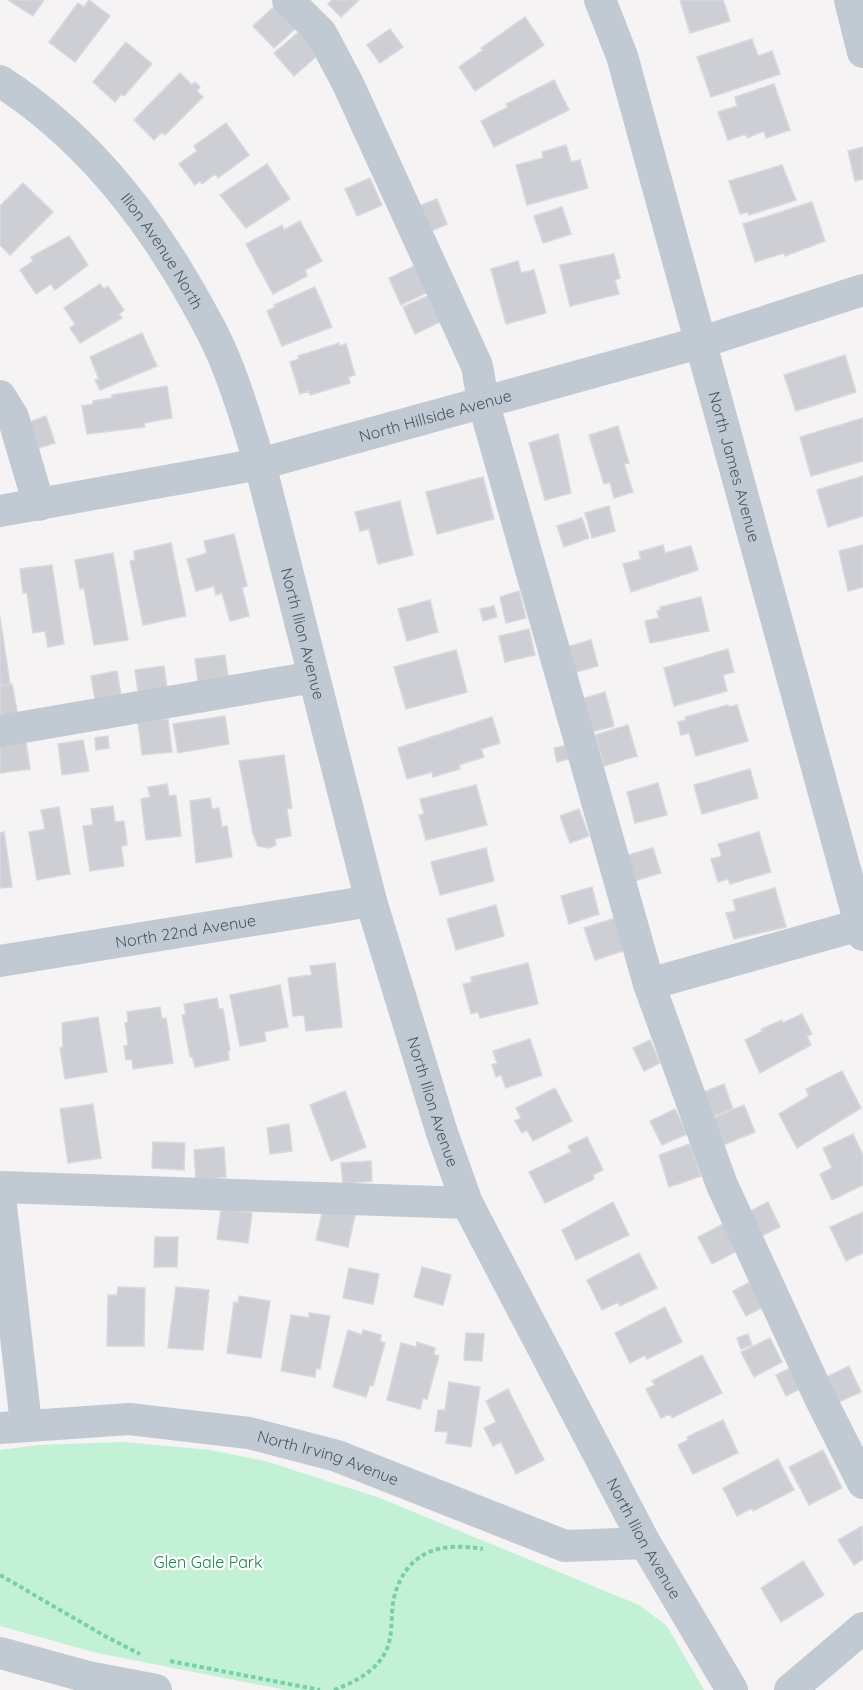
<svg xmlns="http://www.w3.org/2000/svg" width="863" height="1690" viewBox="0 0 863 1690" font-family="Quicksand,sans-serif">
  <rect width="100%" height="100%" fill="#f5f3f3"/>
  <path fill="#c3f1d5" d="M123,1442L210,1450L265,1461L377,1497L639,1605L667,1626L704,1690H286L97,1653L0,1626V1450L39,1445Z"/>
  <path fill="#cdcfd5" stroke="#d7d9de" stroke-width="1.5" d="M8,0H44L33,16Z
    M89,0L110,16L75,62L49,42L78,3L84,7Z
    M332,0H359L341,17L328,4Z
    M680,0H723L730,21L690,33Z
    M276,5L296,28L274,48L253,26Z
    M525,17L544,45L475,91L459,67L483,50L481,48Z
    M390,29L403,47L380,63L367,45Z
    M300,31L319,54L294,76L274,53Z
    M752,39L758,56L772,51L780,74L711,97L697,57Z
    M126,42L152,64L124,96L121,94L115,102L93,82Z
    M180,73L192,85L195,82L200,87L197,91L203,97L165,135L162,132L154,140L134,120Z
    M554,80L569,110L494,147L481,121L508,107L506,104Z
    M774,84L790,130L766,138L764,131L747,138L746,134L728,140L718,112L737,106L735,97Z
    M226,123L249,155L218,178L215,174L202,184L200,181L195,185L179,164L197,151L194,146Z
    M566,145L571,162L580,160L588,188L527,205L516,165L543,158L542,152Z
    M863,147V179L855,181L848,151Z
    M267,164L290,199L246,228L220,195Z
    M782,165L796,200L749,215L748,212L740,214L729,181Z
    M370,178L382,205L357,216L345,189Z
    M23,183L53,212L10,255L0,245V206Z
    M437,199L447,224L429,232L419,206Z
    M812,202L825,241L785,256L784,253L755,262L743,224Z
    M562,207L571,234L543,243L534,216Z
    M300,221L322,261L305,270L307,276L273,294L246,244L282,225L284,230Z
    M69,236L88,265L55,290L51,284L36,294L20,270L33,261L31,257Z
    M614,254L620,278L615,280L619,294L570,306L560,265Z
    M518,261L521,273L534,270L546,313L506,324L491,269Z
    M416,265L428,292L401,305L389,278Z
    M100,284L104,289L108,286L124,310L119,314L122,318L80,343L70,328L75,324L64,308Z
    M315,287L332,327L282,346L267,311L276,307L274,305Z
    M430,295L442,321L415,334L403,307Z
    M142,333L157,366L100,390L95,380L99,379L90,357Z
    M339,343V346L346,344L355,375L348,377L350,383L310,395L309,391L300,394L290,362L299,359L298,356Z
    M845,355L856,392L796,411L784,375Z
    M167,386L172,418L144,423L145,427L87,434L82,406L93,404V401L112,398V395Z
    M46,416L55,443L35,449L27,423Z
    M863,418V461L811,476L800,437Z
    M618,426L629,463L624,464L633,492L614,498L610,482L604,484L589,435Z
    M558,434L571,493L545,500L529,443Z
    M863,476V516L828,527L817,490Z
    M483,477L494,519L437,534L426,492Z
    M400,501L413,555L378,564L369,529L360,531L355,512Z
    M609,506L615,531L592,538L585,513Z
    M582,518L589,538L564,547L557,526Z
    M234,534L247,586L242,588L249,616L230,621L222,593L216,595L214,586L196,591L187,559L207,553L204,541Z
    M171,543L186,616L143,625L130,561L135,560L134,551Z
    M663,545L665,553L691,546L698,570L631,592L623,564L641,559L639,552Z
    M863,545V587L848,591L839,551Z
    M113,553L128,640L94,645L84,588L80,589L75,560Z
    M52,565L64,644L48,647L45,631L33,633L27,593H23L20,569Z
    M519,591L526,618L506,623L500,597Z
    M701,597L709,631L650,643L645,621L659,618L657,611L661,610L660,607Z
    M430,600L438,632L407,641L398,609Z
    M494,606L497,617L483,621L480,609Z
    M0,617L10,684L0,685Z
    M529,629L535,655L505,662L499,636Z
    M591,640L598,666L569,674L563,648Z
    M728,649L734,672L723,675L727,691L674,706L664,668Z
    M456,650L467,692L406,709L394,667Z
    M225,655L229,684L199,688L195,659Z
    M164,666L168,695L139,699L135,670Z
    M117,671L122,701L96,705L91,676Z
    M12,684L18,716L0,720V686Z
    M605,692L614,726L587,733L578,700Z
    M728,705L729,707L737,705L748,741L696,756L689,733L681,735L678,722L686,720L685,717Z
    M225,716L229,744L178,753L173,724Z
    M492,717L500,743L481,749L484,757L459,765L460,769L433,777L432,772L407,779L398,748Z
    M168,719L172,752L142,755L138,722Z
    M628,725L637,756L604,766L595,735Z
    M108,736L109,748L96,750L95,738Z
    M83,740L89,771L62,775L58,744Z
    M26,741L30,769L0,773V746Z
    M568,745L572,758L557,762L554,748Z
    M284,755L292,808L287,809L291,836L275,839L276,845L269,848L258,846L253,833L239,761Z
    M750,769L758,798L702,814L694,785Z
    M658,783L667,815L635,823L627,792Z
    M167,784L169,796L176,795L181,836L146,840L141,799L150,797L148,787Z
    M476,785L487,825L426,840L419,815L424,814L420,799Z
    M210,798L212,809L219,808L222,827L227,826L232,857L196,863L190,801Z
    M113,806L115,822L124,821L127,845L121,846L124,866L90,871L83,826L93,825L91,809Z
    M59,807L70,874L37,880L29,832L45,829L41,810Z
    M579,809L589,836L570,843L560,816Z
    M4,832L12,887L0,888V833Z
    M759,832L771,872L730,884L728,879L718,882L711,859L722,856L718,844Z
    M486,848L494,881L440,895L431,862Z
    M653,848L661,873L631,882L624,856Z
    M592,887L599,914L569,924L561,896Z
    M775,888L786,927L734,939L726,913L736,911L733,900Z
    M496,905L504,936L456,950L447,919Z
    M615,918L626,950L595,960L584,928Z
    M335,963L342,1027L306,1031L304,1015L293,1016L288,978L312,975L310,966Z
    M528,963L538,1004L480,1018L478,1012L471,1014L463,984L472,982L471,977Z
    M280,985L288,1027L264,1032L266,1041L240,1046L230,995Z
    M217,998L219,1009H223L230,1050L228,1051L229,1060L195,1067L192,1056L190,1057L182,1015L186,1014L184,1004Z
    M160,1007L162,1019L166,1018L173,1063L133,1069L132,1059L126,1060L124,1046L128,1045L125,1023L128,1022L127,1012Z
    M802,1014L812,1034L807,1036L811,1045L760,1073L745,1040L763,1031L761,1029L782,1020L783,1023Z
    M98,1017L107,1072L65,1079L60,1048L63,1047L62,1023Z
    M530,1039L542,1075L506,1088L501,1075L496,1077L492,1065L497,1063L493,1051Z
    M650,1040L660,1063L644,1071L633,1048Z
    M842,1071L861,1108L797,1148L779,1114L809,1096L806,1089Z
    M724,1084L733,1109L705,1119L696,1095Z
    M555,1088L572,1121L533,1141L527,1130L522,1133L515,1121L521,1118L516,1108Z
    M345,1091L366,1147L331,1161L310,1105Z
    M93,1104L101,1158L68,1163L60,1109Z
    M744,1105L755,1132L716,1148L706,1121Z
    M675,1109L687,1134L662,1145L650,1121Z
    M289,1124L292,1151L270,1154L267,1128Z
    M853,1134L863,1155V1185L832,1200L820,1174L832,1168L823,1148Z
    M587,1137L603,1170L593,1175L594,1179L545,1203L529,1172L571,1152L568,1146Z
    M153,1142L185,1143L184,1170L152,1168Z
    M690,1144L701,1176L669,1187L659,1155Z
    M224,1147L226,1177L196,1180L194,1150Z
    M371,1161L372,1181L343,1184L341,1163Z
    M613,1202L629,1235L576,1260L562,1230Z
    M768,1202L780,1227L757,1238L745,1214Z
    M324,1204L356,1211L348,1247L316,1240Z
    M221,1209L252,1213L248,1243L217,1239Z
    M863,1212V1253L846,1261L830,1227Z
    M725,1223L739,1250L712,1264L698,1237Z
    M155,1237H178L177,1267H154Z
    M639,1253L657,1288L620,1306L618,1302L602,1310L587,1280Z
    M422,1267L451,1275L443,1305L414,1297Z
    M349,1268L379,1274L373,1304L343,1298Z
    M752,1281L765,1306L746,1316L733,1291Z
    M118,1287L145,1288L144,1346H107L108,1295H117Z
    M176,1287L209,1290L203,1350L168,1348Z
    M239,1296L270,1301L261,1358L227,1353L234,1302L238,1303Z
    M665,1307L682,1342L647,1359L645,1355L630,1363L615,1333Z
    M309,1313L330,1316L320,1369L316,1368L315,1377L281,1371L291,1315L309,1318Z
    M348,1330L362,1335L363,1330L381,1335L380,1341L385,1343L373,1386L370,1385L366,1397L333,1387Z
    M466,1333L484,1334L482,1361L464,1360Z
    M748,1334L752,1345L741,1349L737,1338Z
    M770,1338L782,1362L754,1377L741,1352Z
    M417,1342L435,1348L434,1354L439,1356L427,1399L423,1398L420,1409L387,1400L401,1343L416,1347Z
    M702,1355L722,1393L672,1418L670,1414L661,1418L646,1389L655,1385L652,1381Z
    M849,1366L861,1392L832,1405L820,1380Z
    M792,1367L802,1388L786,1396L776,1375Z
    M449,1382L480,1387L471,1447L446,1443L448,1432L435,1431L438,1410H445Z
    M508,1389L544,1460L516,1474L501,1442L493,1446L484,1428L496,1422L486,1401Z
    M723,1420L738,1453L693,1474L678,1445L688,1440L687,1437Z
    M823,1450L842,1488L809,1505L789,1467Z
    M778,1459L794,1490L753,1511L752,1508L737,1516L723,1488Z
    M862,1526L863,1559L854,1565L838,1540Z
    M803,1561L824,1595L781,1622L761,1588Z"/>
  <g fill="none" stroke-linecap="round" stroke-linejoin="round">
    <path stroke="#7ad0a6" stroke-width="4" stroke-dasharray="4.5 3" stroke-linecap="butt" d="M0,1575L103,1635L140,1654
      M170,1661L320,1690
      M334,1690C354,1682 374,1673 385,1653C395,1633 389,1614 395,1594C408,1550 442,1542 483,1549"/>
    <g stroke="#c1cad2" stroke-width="32">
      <path d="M288,0L321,33L348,84L477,366L483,401L649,984L722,1185L821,1400L863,1483"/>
      <path id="s1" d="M600,0L622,56L863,935"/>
      <path d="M850,0L863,52"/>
      <path id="s2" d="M0,81C95,142 160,232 212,332C233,373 246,420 260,464L371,901L442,1133L467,1203L645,1543L732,1690"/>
      <path d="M0,396L13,417L39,505"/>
      <path id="s3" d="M0,511L260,464L702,342L863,290"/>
      <path d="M0,731L314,677"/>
      <path id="s4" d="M0,961L371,901"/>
      <path d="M649,984L860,925"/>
      <path d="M0,1187L467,1203"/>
      <path d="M0,1197L26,1424"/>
      <path id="s5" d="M0,1428L129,1419L249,1433L337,1456L565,1546L645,1543"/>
      <path d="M0,1653L88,1677L156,1690"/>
      <path d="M790,1690L863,1628"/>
    </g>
  </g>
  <g text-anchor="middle" stroke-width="4.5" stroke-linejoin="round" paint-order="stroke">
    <g font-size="16" fill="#4a5661" stroke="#fff">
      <text dy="6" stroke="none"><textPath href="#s2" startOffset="237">Ilion Avenue North</textPath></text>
      <text dy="6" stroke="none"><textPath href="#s3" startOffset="446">North Hillside Avenue</textPath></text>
      <text dy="6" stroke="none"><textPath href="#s1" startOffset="486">North James Avenue</textPath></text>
      <text dy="6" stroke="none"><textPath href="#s2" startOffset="648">North Ilion Avenue</textPath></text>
      <text dy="6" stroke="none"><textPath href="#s4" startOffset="188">North 22nd Avenue</textPath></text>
      <text dy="6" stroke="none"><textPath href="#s2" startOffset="1134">North Ilion Avenue</textPath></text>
      <text dy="6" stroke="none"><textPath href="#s5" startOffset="333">North Irving Avenue</textPath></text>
      <text dy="6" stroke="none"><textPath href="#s2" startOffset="1620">North Ilion Avenue</textPath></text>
    </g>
    <g font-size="16" fill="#17864f" stroke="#fff">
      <text x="208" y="1568">Glen Gale Park</text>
    </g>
  </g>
</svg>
